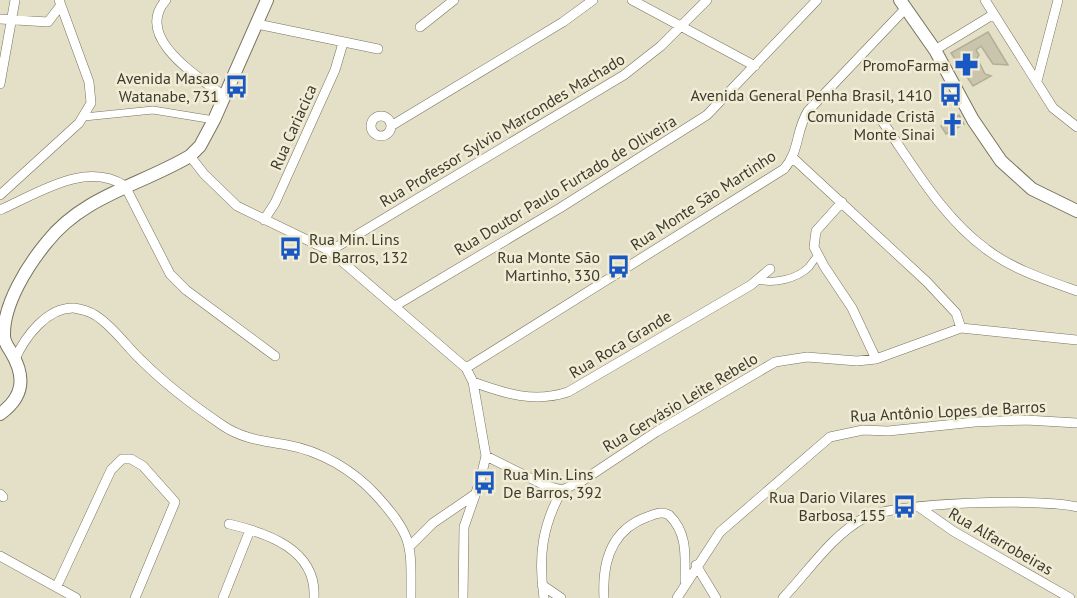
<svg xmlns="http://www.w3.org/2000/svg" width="1077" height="598" viewBox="0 0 1077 598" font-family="'PT Sans',sans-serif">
  <rect width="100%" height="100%" fill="#e4dfc7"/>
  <path fill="#cac4ad" stroke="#b3ae97" stroke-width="1.5" d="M988,32L1008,65L993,64L981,46L976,50L979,55L977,58L985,74L991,76L973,86L951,53Z
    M959,115L964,124L946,134L941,126Z"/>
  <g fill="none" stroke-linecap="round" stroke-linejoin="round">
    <defs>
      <path id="pedestrian" d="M84,117L153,110L214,120
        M758,280C774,284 797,279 809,267C812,263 814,259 818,256"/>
      <path id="minor" d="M166,0C133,37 197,76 224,96
        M632,0L755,66
        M985,0L1053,108L1077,127
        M0,19L48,22L61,5
        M257,24L378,49
        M420,27L454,0
        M935,50L994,14
        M1037,81L1058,0
        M0,84L15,0
        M371 126a10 10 0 1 1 20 0a10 10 0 1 1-20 0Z
        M882,121C913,165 942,217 986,249C1012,269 1046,280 1077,291
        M391,126L563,22L593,0
        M190,156L204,174L237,206L330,251L466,368L473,382L486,456L480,481L464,527L463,598
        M793,158L927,282L956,313L961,328
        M0,195L79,123L91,103L89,82L59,0
        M842,202L816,231L814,247L824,266L852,308L876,359
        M0,210C37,194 86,160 125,186L170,274L186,290L275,356
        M264,220L275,203L335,70L343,43
        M330,251L624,75L661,46L707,0
        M395,306L560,208L707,115L817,0
        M15,359C25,337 47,307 74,308C80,309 90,312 95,315C113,326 126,346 141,360C165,384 194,406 222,425C242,439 264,441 287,445C321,451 353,470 376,495C414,537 411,545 411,598
        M466,368L784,169C800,151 795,132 808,111L905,9
        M473,382C506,394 534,403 568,392L751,285L770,269
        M486,456L544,485L562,490L582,481L656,432L775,362L807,357L857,361L876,359L961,328L1077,340
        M0,494L3,497
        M919,507L953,531L1070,598
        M229,524C268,533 317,550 314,598
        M410,546L433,523L474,495
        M0,556L76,598
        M696,565L716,598
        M542,585L561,598
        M57,586L111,470L122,459H131L143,466L175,502L135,598
        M223,598L250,530
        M544,598C538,557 542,526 562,490
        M604,598C602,563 611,530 647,517C655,514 661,511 669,515C688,533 685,557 685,581
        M677,598L720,532L830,437L863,430L888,431L975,422L1026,420L1077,423
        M783,598C808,572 831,536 864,518C893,502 1043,498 1077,507"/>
      <path id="tertiary" d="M900,0L935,50L973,120L1001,161L1032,189L1077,211
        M0,414C24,397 26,377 11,352C8,347 4,342 4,336C3,304 28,265 47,242C83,196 141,185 190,156L200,146L214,120L267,0"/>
    </defs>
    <use href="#pedestrian" stroke="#78735e" stroke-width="8"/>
    <use href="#minor" stroke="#78735e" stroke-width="10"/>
    <use href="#tertiary" stroke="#78735e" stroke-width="14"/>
    <use href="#pedestrian" stroke="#fff" stroke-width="7"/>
    <use href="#minor" stroke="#fff" stroke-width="9"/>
    <use href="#tertiary" stroke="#fff" stroke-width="12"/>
  </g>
  <defs>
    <symbol id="pharmacy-bare" viewBox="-9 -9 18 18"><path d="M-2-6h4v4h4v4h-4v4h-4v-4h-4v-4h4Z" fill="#1957c3" stroke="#f1ecd4" stroke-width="2.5" paint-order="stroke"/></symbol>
    <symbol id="bus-bare" viewBox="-9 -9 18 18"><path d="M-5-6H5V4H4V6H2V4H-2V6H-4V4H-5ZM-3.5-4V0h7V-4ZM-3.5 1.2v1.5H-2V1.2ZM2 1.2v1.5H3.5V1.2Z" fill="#1957c3" stroke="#f1ecd4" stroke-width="2.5" paint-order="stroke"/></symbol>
    <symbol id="church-bare" viewBox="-9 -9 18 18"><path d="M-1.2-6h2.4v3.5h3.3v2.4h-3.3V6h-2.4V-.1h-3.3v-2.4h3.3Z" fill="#1957c3" stroke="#f1ecd4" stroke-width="2.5" paint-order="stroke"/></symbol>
  </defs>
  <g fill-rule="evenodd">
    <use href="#pharmacy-bare" x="950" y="48" width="33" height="33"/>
    <use href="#bus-bare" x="220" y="70" width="33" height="33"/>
    <use href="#bus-bare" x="934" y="78" width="33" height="33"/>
    <use href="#church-bare" x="936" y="108" width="33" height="33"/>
    <use href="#bus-bare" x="274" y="232" width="33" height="33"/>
    <use href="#bus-bare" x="602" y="250" width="33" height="33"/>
    <use href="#bus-bare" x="468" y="466" width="33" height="33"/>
    <use href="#bus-bare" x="888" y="490" width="33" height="33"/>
  </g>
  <g text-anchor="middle" stroke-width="5" stroke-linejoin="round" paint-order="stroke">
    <g font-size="16" fill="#3c3a31" stroke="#f1ecd4" text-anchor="end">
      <text x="949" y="71">PromoFarma</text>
      <text x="219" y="84">Avenida Masao<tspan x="219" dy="18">Watanabe, 731</tspan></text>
      <text x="932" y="101">Avenida General Penha Brasil, 1410</text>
      <text x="935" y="122">Comunidade Cristã<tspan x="935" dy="18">Monte Sinai</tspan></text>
      <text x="309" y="245" text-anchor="start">Rua Min. Lins<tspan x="309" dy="18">De Barros, 132</tspan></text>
      <text x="600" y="263">Rua Monte São<tspan x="600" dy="18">Martinho, 330</tspan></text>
      <text x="503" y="480" text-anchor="start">Rua Min. Lins<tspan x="503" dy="18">De Barros, 392</tspan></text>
      <text x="886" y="503">Rua Dario Vilares<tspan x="886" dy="18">Barbosa, 155</tspan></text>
    </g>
    <g font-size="16" fill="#3c3a31" stroke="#f1ecd4">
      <text transform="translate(293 127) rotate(-66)" y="6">Rua Cariacica</text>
      <text transform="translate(502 130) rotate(-31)" y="6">Rua Professor Sylvio Marcondes Machado</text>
      <text transform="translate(565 185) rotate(-31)" y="6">Rua Doutor Paulo Furtado de Oliveira</text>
      <text transform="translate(703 200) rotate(-33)" y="6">Rua Monte São Martinho</text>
      <text transform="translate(620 344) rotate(-31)" y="6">Rua Roca Grande</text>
      <text transform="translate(680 402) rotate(-31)" y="6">Rua Gervásio Leite Rebelo</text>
      <text transform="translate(948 411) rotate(-3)" y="6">Rua Antônio Lopes de Barros</text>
      <text transform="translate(1001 541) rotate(30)" y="6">Rua Alfarrobeiras</text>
    </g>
  </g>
</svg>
